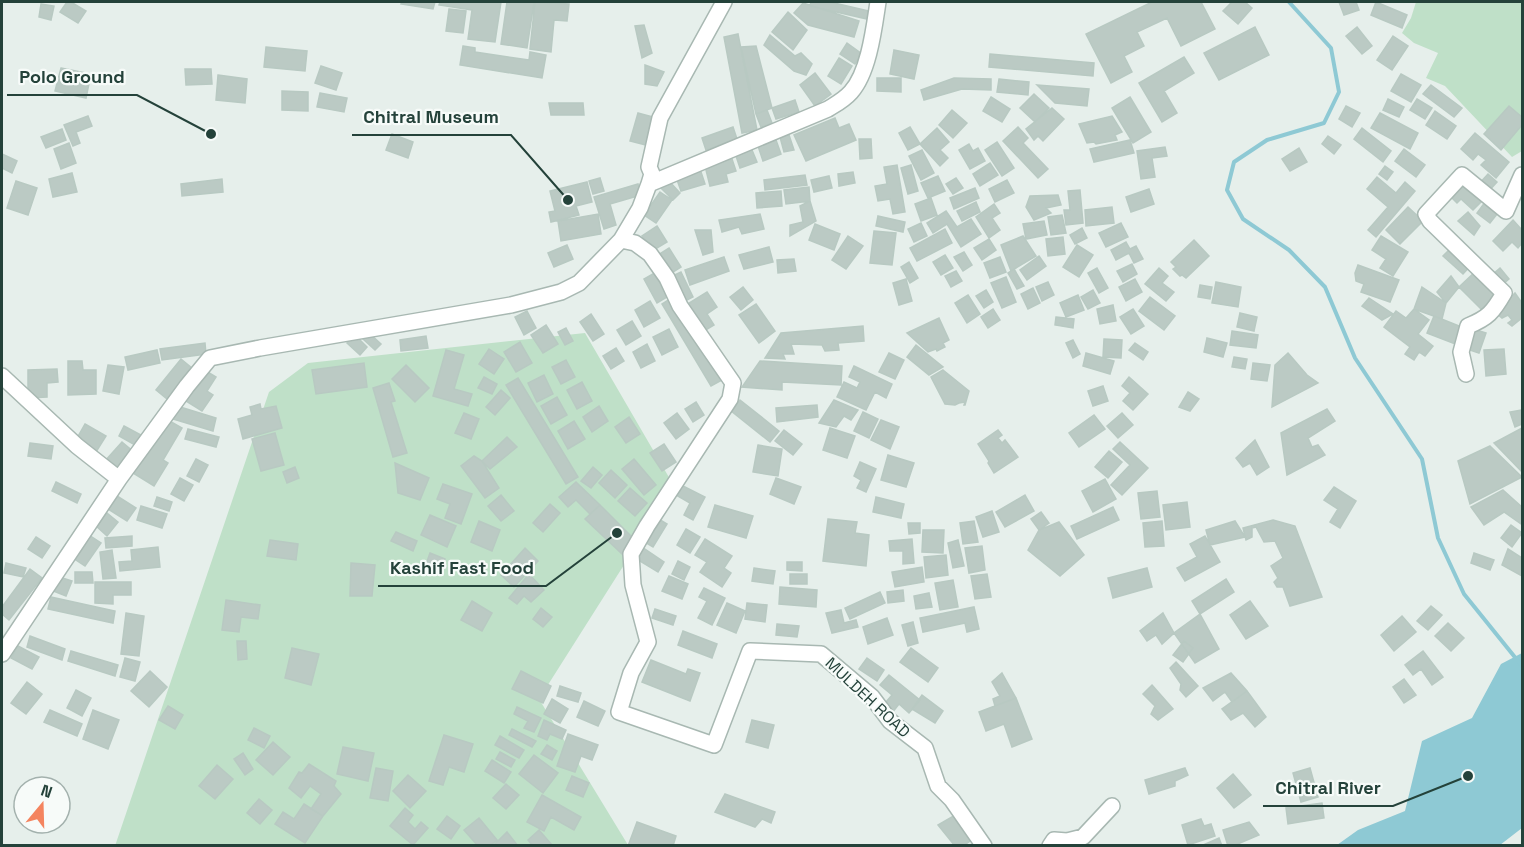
<svg xmlns="http://www.w3.org/2000/svg" width="1524" height="847" viewBox="0 0 1524 847" font-family="'Space Grotesk',sans-serif">
  <rect width="100%" height="100%" fill="#e6efeb"/>
  <path fill="#bfe0c8" d="M1416,2H1522V151L1512,157L1445,86L1426,78L1438,53L1414,43L1402,33L1411,18Z
    M585,333L674,486L539,699L628,845L115,846L269,392L308,363Z"/>
  <path fill="#8ec9d4" d="M1522,653V828L1500,845H1337L1358,830L1405,811L1422,741L1472,718L1501,664Z"/>
  <g fill="none" stroke-linecap="round" stroke-linejoin="round">
    <path stroke="#8ec9d4" stroke-width="4" d="M1289,2L1331,48L1339,92L1324,123L1267,140L1234,162L1227,190L1243,219L1289,250L1325,287L1355,358L1422,459L1438,538L1464,594L1522,666"/>
  </g>
  <path fill="#bbcac4" stroke="#b8c9c2" stroke-width="1.5" d="M67,2H71L86,11L78,23L60,12Z
    M402,2H435L433,9L401,4Z
    M440,2H501L495,42L468,39L472,10L439,5Z
    M507,2H534L527,48L501,44Z
    M535,2L569,4L567,21L554,20L551,52L530,49Z
    M811,2H830L869,11L867,19L810,6Z
    M1152,2H1201L1215,29L1181,46L1167,18L1137,32L1144,46L1124,56L1132,72L1111,83L1086,34Z
    M1232,2H1245L1252,8L1238,24L1223,11Z
    M1339,2H1356L1359,10L1344,15Z
    M1376,2L1407,15L1402,28L1371,15Z
    M803,3L859,21L854,37L808,25L794,13Z
    M41,4L54,6L51,20L39,17Z
    M449,9L466,11L463,33L446,31Z
    M788,12L807,30L793,50L772,32Z
    M644,25L652,53L642,58L635,26Z
    M1255,27L1269,55L1219,80L1204,53Z
    M1357,27L1372,46L1362,54L1346,36Z
    M738,34L757,130L742,133L724,37Z
    M770,35L795,56L801,53L812,64L806,75L794,71L764,45Z
    M1393,36L1408,46L1392,70L1377,60Z
    M847,43L862,54L855,64L840,54Z
    M463,46L475,48V52L529,60L530,52L546,55L542,78L460,65Z
    M756,46L772,108L756,114L741,47Z
    M266,47L307,51L305,71L264,67Z
    M894,50L919,55L914,79L890,74Z
    M990,54L1094,63L1093,76L989,67Z
    M1184,57L1194,73L1164,91L1177,113L1162,122L1139,83Z
    M839,58L852,66L841,84L828,76Z
    M645,65L664,72L657,86L645,84Z
    M321,66L342,73L336,90L315,83Z
    M61,68L91,74L86,98L55,91Z
    M185,69H211L212,84L186,85Z
    M815,73L831,94L815,106L800,85Z
    M1401,74L1421,85L1411,102L1391,91Z
    M218,75L247,79L245,103L216,100Z
    M877,78H901V92L877,91Z
    M954,78L991,79V90L962,89L924,100L921,90Z
    M999,79L1029,82L1028,95L997,92Z
    M1037,85L1089,89L1087,106L1055,103Z
    M1431,85L1462,108L1454,117L1423,94Z
    M282,91L308,92V111L282,110Z
    M320,93L347,98L344,112L317,107Z
    M1034,94L1049,108L1035,122L1020,108Z
    M991,97L1010,109L1002,122L983,111Z
    M1130,97L1151,132L1133,143L1112,108Z
    M1388,99L1404,107L1399,117L1383,110Z
    M1417,99L1432,108L1425,119L1410,110Z
    M795,100L799,112L776,119L772,108Z
    M549,103H583L584,115H551Z
    M1346,106L1360,113L1352,127L1339,119Z
    M1509,106L1522,117V125L1501,150L1484,134Z
    M1052,108L1064,119L1043,141L1038,136L1034,140L1026,129Z
    M767,110L772,123L761,127L756,114Z
    M952,110L967,123L953,138L939,125Z
    M1435,111L1456,126L1447,139L1426,125Z
    M638,113L653,117L646,145L630,141Z
    M1380,113L1418,133L1410,149L1371,128Z
    M88,116L92,126L76,132L80,143L73,146L64,125Z
    M1112,116L1122,132L1115,135L1117,140L1096,144L1094,142L1087,143L1079,124Z
    M835,118L839,128L849,124L856,140L806,161L794,135Z
    M733,127L737,139L706,150L702,138Z
    M910,127L920,144L908,150L899,133Z
    M1018,127L1028,138L1023,143L1048,169L1038,178L1003,141Z
    M937,128L949,142L940,150L948,158L940,166L920,144Z
    M1362,128L1391,151L1383,162L1354,139Z
    M62,129L66,140L46,148L41,137Z
    M1475,133L1509,162L1496,178L1481,165L1486,160L1478,154L1473,160L1461,149Z
    M392,134L413,142L408,158L386,150Z
    M789,135L794,150L784,152L780,137Z
    M1328,136L1341,145L1334,154L1322,144Z
    M859,139H871L872,158L860,159Z
    M776,140L781,154L763,161L758,146Z
    M1130,140L1134,153L1094,162L1090,149Z
    M997,142L1014,168L1002,176L985,150Z
    M69,143L76,163L61,169L54,149Z
    M969,144L973,151L978,148L985,161L970,169L959,150Z
    M1165,147L1167,156L1152,158L1155,177L1141,179L1137,151Z
    M1299,148L1307,162L1290,171L1282,159Z
    M1404,149L1425,165L1416,177L1395,161Z
    M752,150L757,162L740,168L736,156Z
    M922,150L934,173L921,180L909,156Z
    M2,154L17,161L12,173L2,168Z
    M732,159L736,171L726,174L728,182L710,186L705,166Z
    M990,163L998,175L980,186L973,174Z
    M897,165L905,212L893,214L890,199L878,201L875,186L887,184L884,167Z
    M911,165L918,191L908,194L901,168Z
    M1385,166L1393,172L1387,180L1379,174Z
    M700,169L705,184L681,191L676,177Z
    M853,172L855,183L839,186L838,174Z
    M72,173L77,192L53,197L49,179Z
    M1488,174L1497,182L1487,193L1478,185Z
    M805,175L807,185L765,190L764,180Z
    M829,176L832,188L814,192L811,180Z
    M938,176L945,191L928,198L921,183Z
    M1377,177L1396,193L1405,182L1415,191L1376,237L1368,230L1388,207L1367,189Z
    M600,178L604,191L593,194L589,181Z
    M956,178L963,188L953,194L946,184Z
    M222,179L223,192L182,196L181,184Z
    M1464,179L1485,198L1473,210L1461,199L1457,203L1449,195Z
    M1007,180L1014,193L995,202L989,189Z
    M16,181L37,188L28,215L7,208Z
    M669,181L680,193L673,200L661,188Z
    M587,182L592,202L576,206L579,215L551,222L549,212L555,211L550,191Z
    M638,184L641,195L610,204L616,225L604,229L594,197Z
    M809,187L810,201L786,204L784,190Z
    M975,188L979,198L954,209L950,198Z
    M1149,189L1154,204L1131,212L1126,197Z
    M1080,190L1083,223L1066,225L1064,210H1070L1068,191Z
    M781,191L782,206L757,208L756,193Z
    M660,192L672,200L656,223L644,215Z
    M1058,195L1061,205L1046,208L1051,213L1034,220L1026,207L1030,196Z
    M931,198L937,215L921,221L915,204Z
    M1488,198L1501,209L1490,223L1477,213Z
    M810,201L816,221L790,236V225L803,222L800,206Z
    M976,202L980,212L962,221L957,211Z
    M994,204L1000,213L992,218L1000,230L989,238L976,217Z
    M1112,207L1114,223L1086,226L1085,210Z
    M1408,207L1423,221L1400,244L1386,230Z
    M946,211L957,227L971,219L981,234L961,247L947,224L933,233L927,223Z
    M1468,212L1480,226L1474,235L1458,221Z
    M598,214L601,234L561,241L558,221Z
    M760,214L764,229L742,234L739,227L722,232L719,220Z
    M1062,215L1066,233L1051,235L1048,217Z
    M878,216L905,222L903,232L876,226Z
    M1513,220L1522,230V243L1518,248L1512,242L1503,251L1493,241Z
    M1044,221L1047,235L1026,239L1023,224Z
    M921,223L927,236L914,242L908,229Z
    M1121,223L1128,237L1106,247L1099,233Z
    M815,224L840,234L834,250L809,240Z
    M657,226L667,242L652,251L642,236Z
    M1082,228L1087,238L1075,244L1070,235Z
    M945,229L952,243L917,261L910,248Z
    M695,230H711L713,252L703,255Z
    M874,231L896,233L892,265L870,263Z
    M848,236L863,246L846,269L832,260Z
    M1023,236L1036,256L1011,271L1001,245Z
    M1381,236L1408,252L1393,276L1380,268L1386,259L1372,250Z
    M1063,237L1065,254L1048,256L1046,239Z
    M989,239L996,250L982,260L974,248Z
    M1194,240L1209,256L1186,278L1182,275L1180,276L1173,269L1176,267L1171,262Z
    M1126,242L1130,249L1136,246L1143,259L1134,263L1129,253L1116,260L1111,250Z
    M567,245L573,259L554,267L548,253Z
    M1077,245L1093,255L1079,277L1063,267Z
    M1453,246L1473,263L1463,274L1443,256Z
    M769,247L773,262L744,269L739,255Z
    M669,248L681,267L670,274L658,255Z
    M964,252L972,265L963,271L954,257Z
    M945,255L953,268L941,275L933,262Z
    M1039,256L1046,266L1027,280L1020,270Z
    M724,257L729,271L690,285L685,270Z
    M1000,257L1006,272L990,278L984,263Z
    M794,259L796,271L778,273L777,260Z
    M909,262L918,278L910,283L901,267Z
    M1132,264L1137,274L1123,282L1117,271Z
    M1358,265L1399,280L1390,302L1361,292L1364,284L1356,281L1355,273Z
    M1097,268L1108,288L1099,293L1088,273Z
    M1159,268L1168,276L1162,283L1174,292L1166,301L1145,284Z
    M1500,268L1509,279L1502,285L1493,274Z
    M1014,269L1024,286L1017,289L1008,273Z
    M1477,270L1502,296L1485,313L1459,287Z
    M658,271L672,294L657,303L644,279Z
    M956,271L962,281L951,287L945,276Z
    M681,272L693,297L683,302L670,277Z
    M1451,276L1459,287L1446,303L1437,292Z
    M1006,277L1016,302L1002,308L991,283Z
    M906,279L912,301L899,305L893,283Z
    M1135,279L1142,292L1126,301L1119,287Z
    M1048,282L1054,295L1042,301L1036,287Z
    M1216,282L1241,287L1238,307L1212,303Z
    M1200,285L1212,287L1210,299L1198,297Z
    M743,287L753,300L741,310L730,297Z
    M1422,287L1446,303L1442,319L1414,309Z
    M1033,288L1040,303L1028,309L1021,294Z
    M986,290L993,302L984,308L976,296Z
    M1093,290L1100,303L1088,309L1081,297Z
    M707,292L717,307L707,314L714,325L704,331L686,305Z
    M1515,293L1522,303V318L1512,326L1508,323L1512,320L1508,315L1502,318L1496,313Z
    M968,295L980,314L967,323L955,303Z
    M1078,295L1084,310L1066,317L1060,303Z
    M673,297L722,380L711,386L662,304Z
    M1150,297L1175,316L1164,330L1139,311Z
    M1369,298L1393,314L1382,320L1362,306Z
    M650,301L660,318L644,327L635,310Z
    M756,304L775,331L759,343L739,315Z
    M1113,305L1116,321L1100,324L1097,309Z
    M993,309L1000,320L988,328L981,317Z
    M1133,309L1144,326L1131,334L1120,317Z
    M1414,309L1429,320L1418,334L1433,346L1425,356L1419,352L1414,360L1405,354L1410,347L1384,327L1396,311L1406,318Z
    M527,311L536,328L524,335L515,317Z
    M1240,313L1257,317L1254,331L1237,327Z
    M591,314L604,334L593,341L580,322Z
    M1434,316L1464,328L1458,345L1427,333Z
    M1056,317L1074,319L1073,328L1055,325Z
    M939,318L949,340L943,343L945,347L937,351L936,349L928,352L907,333Z
    M632,321L641,336L626,345L617,330Z
    M546,325L558,344L543,353L531,335Z
    M863,326L864,341L838,343L839,350L825,351L822,345L791,344L794,354H783L785,359L765,358L781,333Z
    M566,328L573,341L565,345L558,332Z
    M1470,328L1486,333L1479,353L1464,348Z
    M669,329L678,347L662,355L653,337Z
    M1232,331L1258,335L1256,348L1230,345Z
    M369,333L381,344L375,350L363,339Z
    M355,335L367,347L360,355L347,343Z
    M426,336L428,348L401,351L400,340Z
    M1207,338L1227,343L1223,357L1204,352Z
    M1104,339L1122,340L1121,358L1103,357Z
    M1073,340L1080,354L1073,358L1066,343Z
    M520,342L532,363L516,372L504,352Z
    M205,343L206,354L162,360L160,349Z
    M1135,343L1148,352L1143,360L1129,350Z
    M647,344L655,361L641,368L633,352Z
    M916,345L943,367L929,375L907,357Z
    M616,348L624,361L611,369L603,356Z
    M489,349L504,359L494,374L479,364Z
    M1504,349L1506,374L1486,376L1484,350Z
    M157,350L160,363L128,370L125,357Z
    M446,350L464,355L454,389L472,394L468,406L433,396Z
    M889,353L904,360L895,379L879,372Z
    M1086,353L1114,361L1110,374L1083,366Z
    M1288,353L1307,375L1318,383L1272,407L1275,365Z
    M1234,357L1247,359L1245,369L1232,367Z
    M181,359L192,368L167,399L156,390Z
    M566,360L575,377L561,384L552,367Z
    M68,361H82L83,370H96V394L68,395Z
    M760,361L842,366L841,385L782,382V390L742,387Z
    M364,363L367,387L316,394L312,370Z
    M1253,363L1270,365L1267,381L1251,379Z
    M108,365L124,367L119,394L103,391Z
    M406,365L429,388L415,402L392,379Z
    M854,366L892,384L886,398L875,392L866,410L837,397L844,382L857,388L860,382L849,377Z
    M57,369L58,382L47,383V397L28,398V370Z
    M943,370L969,391L965,405H964L965,402L959,403L955,405L945,404L931,377Z
    M206,371L216,377L207,391L213,395L202,411L186,401Z
    M544,375L553,394L537,402L528,383Z
    M484,377L497,384L492,394L478,388Z
    M1129,377L1148,394L1133,410L1123,401L1130,393L1122,386Z
    M518,378L578,477L566,484L506,385Z
    M582,382L592,401L577,409L567,390Z
    M389,383L395,401L391,402L407,453L393,457L373,388Z
    M1103,386L1108,401L1093,406L1088,391Z
    M501,390L510,398L495,415L486,407Z
    M1188,392L1199,399L1190,411L1179,407Z
    M557,397L567,415L551,424L541,406Z
    M740,400L779,431L770,442L731,411Z
    M834,400L858,410L851,420L844,416L836,427L819,423Z
    M696,402L704,415L693,422L685,409Z
    M260,404L261,409L276,406L282,428L243,439L238,419L252,415L250,407Z
    M817,405L818,417L777,422L776,408Z
    M177,406L216,418L213,431L173,419Z
    M599,406L608,421L592,432L583,417Z
    M1327,409L1335,421L1308,438L1312,447L1318,445L1325,455L1287,475L1281,433Z
    M1522,410V424L1515,427L1510,412Z
    M863,412L878,419L869,438L854,431Z
    M464,413L479,419L471,439L455,433Z
    M677,413L689,429L676,439L664,423Z
    M1122,413L1133,425L1118,438L1107,426Z
    M1094,415L1105,429L1079,447L1069,433Z
    M629,417L640,434L626,443L615,427Z
    M166,419L182,428L163,460L168,463L154,486L133,473Z
    M881,420L899,427L890,449L871,440Z
    M574,421L585,439L568,449L558,431Z
    M85,424L106,436L96,452L76,440Z
    M124,426L141,435L135,445L119,436Z
    M830,428L855,436L847,458L823,450Z
    M1522,428V472L1494,443Z
    M188,429L219,437L216,447L185,439Z
    M784,430L802,444L793,455L775,441Z
    M998,430L1002,435L998,438L1002,443L1005,440L1018,457L994,473L988,463L989,461L978,444Z
    M275,433L284,465L261,471L252,439Z
    M507,437L517,447L490,469L482,461Z
    M1255,440L1269,467L1257,475L1250,463L1243,467L1236,458Z
    M122,442L134,452L117,471L105,461Z
    M1120,442L1148,468L1122,495L1111,485L1130,465L1113,449Z
    M30,443L53,446L51,459L28,456Z
    M664,444L676,462L662,471L650,453Z
    M758,445L782,449L778,476L753,472Z
    M1490,446L1522,477L1470,504L1458,461Z
    M1109,451L1122,462L1108,478L1095,467Z
    M888,455L914,463L906,487L881,480Z
    M474,456L482,461L499,488L485,498L461,466Z
    M196,459L208,465L199,482L187,476Z
    M634,459L656,485L644,495L622,469Z
    M860,462L876,469L866,492L857,488L861,480L854,476Z
    M395,463L429,478L420,500L398,493Z
    M295,467L299,478L287,483L283,472Z
    M593,467L602,475L591,488L581,481Z
    M611,470L627,485L615,498L599,483Z
    M180,478L193,485L184,501L171,494Z
    M776,478L801,487L794,504L770,494Z
    M1105,479L1116,499L1093,512L1082,491Z
    M56,482L81,494L77,503L52,491Z
    M576,482L600,505L590,514L576,500L568,507L559,497Z
    M443,484L472,494L461,524L445,518L450,504L437,499Z
    M681,485L705,497L693,520L684,515L690,503L676,495Z
    M1334,487L1356,501L1340,528L1330,522L1338,509L1324,500Z
    M630,488L647,503L635,516L618,501Z
    M1503,490L1522,507V522L1521,524L1504,512L1484,525L1471,507Z
    M1157,491L1160,517L1141,519L1138,493Z
    M501,495L514,511L501,521L488,506Z
    M1025,495L1034,511L1005,527L996,512Z
    M117,496L136,508L127,521L108,509Z
    M157,497L172,502L169,511L154,506Z
    M876,497L904,504L901,518L873,512Z
    M1187,502L1190,527L1166,530L1163,505Z
    M550,504L560,513L543,532L533,523Z
    M600,505L635,540L623,555L585,519Z
    M715,505L753,516L746,538L708,527Z
    M141,506L167,514L162,528L137,520Z
    M1113,507L1119,520L1077,539L1071,526Z
    M992,511L999,532L983,537L976,517Z
    M1041,512L1049,523L1039,530L1031,519Z
    M107,513L118,522L107,536L96,526Z
    M430,515L456,526L447,547L421,535Z
    M657,518L667,524L653,547L643,541Z
    M828,519L857,522L855,533L869,535L866,566L823,561Z
    M1273,520L1295,526L1322,597L1290,606L1283,587H1277L1274,582L1278,578L1271,566L1283,558L1275,541L1264,542L1256,527L1252,528V537L1246,540L1243,528Z
    M479,521L500,530L492,551L471,542Z
    M974,521L978,542L963,544L960,523Z
    M1162,521L1164,546L1145,547L1143,523Z
    M1235,521L1245,537L1210,545L1206,530Z
    M1059,522L1084,555L1060,576L1028,550L1039,530Z
    M908,523H920V533L909,534Z
    M1511,525L1522,533L1512,547L1501,538Z
    M686,529L700,537L690,553L677,545Z
    M923,530H944L943,553L922,552Z
    M396,532L417,541L413,551L391,541Z
    M89,535L101,543L85,566L73,558Z
    M132,536V546L106,548L105,538Z
    M1205,536L1220,562L1185,581L1177,568L1197,557L1190,544Z
    M36,537L50,546L42,558L28,549Z
    M705,539L732,556L724,568L731,573L722,587L700,572L707,562L695,555Z
    M912,539L914,563L903,564V551H890L889,541Z
    M270,540L298,544L296,560L267,556Z
    M958,540L964,566L953,568L948,543Z
    M982,546L985,570L969,573L965,548Z
    M158,547L160,567L120,571L119,562L132,561L131,550Z
    M642,547L664,562L658,572L635,558Z
    M525,548L538,561L514,587L501,575Z
    M1508,549L1522,558V576L1502,565Z
    M112,550L116,578L103,579L100,552Z
    M430,553L445,559L441,572L425,567Z
    M1474,553L1494,560L1490,570L1471,563Z
    M946,555L948,575L926,578L924,557Z
    M678,561L690,567L684,580L672,574Z
    M787,562H802V571L787,570Z
    M6,563L26,568L23,577L4,573Z
    M351,563L375,565L372,596H350Z
    M922,567L924,582L895,587L892,572Z
    M754,568L775,571L773,584L752,581Z
    M1147,568L1152,587L1113,598L1108,578Z
    M30,569L42,578L9,620L2,614V607Z
    M75,572H92L93,583H75Z
    M529,574L544,590L531,602L524,596L517,604L509,598Z
    M790,574H807V584H790Z
    M987,574L991,597L975,599L971,576Z
    M56,576L72,581L66,596L51,590Z
    M669,576L688,584L682,599L662,591Z
    M1226,579L1234,592L1200,614L1192,601Z
    M953,580L958,607L940,610L935,583Z
    M95,582H131V595H113V604L95,603Z
    M780,587L817,590L816,607L779,604Z
    M704,588L725,598L712,625L698,618L707,601L699,597Z
    M903,590L904,601L888,603L887,592Z
    M880,592L885,603L850,619L845,608Z
    M929,593L932,607L916,609L914,596Z
    M51,597L115,611L113,623L48,609Z
    M226,600L260,605L258,619L241,617L239,632L222,630Z
    M472,601L492,613L482,631L461,620Z
    M1250,601L1268,626L1246,639L1230,615Z
    M727,603L745,611L736,633L717,625Z
    M747,603L767,605L765,622L745,619Z
    M1431,606L1442,615L1428,630L1417,621Z
    M974,607L979,629L967,632L965,623L923,632L920,618Z
    M541,608L552,617L543,627L533,619Z
    M655,609L676,616L673,625L652,618Z
    M841,610L844,623L856,620L858,627L832,633L826,613Z
    M126,613L144,616L139,656L121,654Z
    M1163,613L1174,633L1162,644L1156,635L1147,641L1140,631Z
    M1200,614L1219,649L1195,663L1174,633Z
    M1402,616L1416,632L1394,651L1381,635Z
    M887,618L893,635L868,644L863,627Z
    M913,622L918,643L908,646L902,625Z
    M1448,623L1464,638L1451,651L1435,636Z
    M777,624L799,626L797,637L776,635Z
    M683,631L717,644L712,658L678,645Z
    M30,636L65,649L62,660L27,647Z
    M237,641H246L247,659L238,660Z
    M1184,641L1193,648L1183,662L1173,655Z
    M18,646L39,657L32,669L11,658Z
    M292,648L319,654L311,685L285,678Z
    M911,648L938,668L928,682L900,662Z
    M71,651L118,665L115,676L68,661Z
    M1423,651L1443,677L1432,685L1421,669L1413,675L1405,665Z
    M125,658L140,662L135,681L120,677Z
    M867,658L884,670L877,681L859,669Z
    M651,660L686,674L688,669L700,673L690,701L642,682Z
    M1176,662L1198,686L1186,697L1180,690L1181,684L1170,668Z
    M150,671L167,687L149,707L131,691Z
    M521,671L551,686L543,703L512,689Z
    M1002,673L1016,698L995,706L993,699L1000,696L992,682Z
    M1231,673L1247,691L1232,702L1225,692L1213,701L1203,688Z
    M889,675L920,700L909,713L899,704L889,717L880,709L892,695L880,685Z
    M1404,679L1416,695L1404,703L1393,687Z
    M27,682L42,694L26,714L11,703Z
    M1152,685L1173,709L1158,720L1151,714L1155,706L1143,694Z
    M560,686L581,693L578,702L557,696Z
    M76,690L91,698L82,716L67,708Z
    M1247,691L1266,717L1255,727L1243,713L1231,720L1222,709Z
    M922,695L943,711L935,723L912,709Z
    M1016,698L1032,739L1012,747L1004,724L986,731L979,712Z
    M552,699L568,709L560,723L544,714Z
    M584,701L605,711L598,726L577,717Z
    M168,706L183,715L175,729L159,720Z
    M517,707L541,718L534,732L524,728L528,721L514,714Z
    M50,710L82,724L77,736L44,722Z
    M93,710L119,720L108,749L83,739Z
    M544,720L566,730L562,739L550,734L547,740L538,736Z
    M752,720L774,725L768,748L746,742Z
    M254,728L270,736L264,748L248,740Z
    M512,729L536,741L532,747L509,735Z
    M568,734L598,745L592,760L581,756L575,772L557,766Z
    M444,735L473,744L464,772L449,767L443,785L429,781Z
    M500,736L524,750L519,758L495,745Z
    M273,742L290,757L273,775L256,760Z
    M547,745L557,751L552,760L541,754Z
    M343,747L374,753L368,781L337,774Z
    M500,752L515,760L511,767L496,759Z
    M243,753L253,769L245,775L234,759Z
    M534,755L558,773L543,793L519,774Z
    M492,760L511,772L504,783L485,771Z
    M309,764L336,781L334,786L341,794L323,816L311,809L321,794L310,786L301,798L289,788L299,772L302,773Z
    M217,765L233,779L215,799L199,786Z
    M376,768L393,771L388,801L370,798Z
    M1185,768L1188,775L1175,781V786L1149,794L1145,780Z
    M1310,768L1318,797L1301,802L1293,773Z
    M1233,774L1251,795L1234,808L1217,788Z
    M408,775L426,791L410,808L393,791Z
    M572,776L589,783L583,797L566,790Z
    M506,784L519,795L506,809L493,798Z
    M725,794L775,812L771,823L762,819L755,827L715,812Z
    M542,795L581,817L574,830L551,817L544,831L527,822Z
    M259,799L272,810L260,824L247,813Z
    M1322,803L1324,818L1288,824L1286,808Z
    M304,804L323,816L305,843L275,824L283,812L294,819Z
    M405,808L413,815L408,822L415,829L421,822L428,828L413,845L390,826Z
    M957,814L973,839L963,846H955L938,825Z
    M447,816L460,826L451,839L437,829Z
    M479,818L497,840L490,846H478L464,830Z
    M1201,819L1204,826L1211,824L1215,836L1188,845L1182,825Z
    M637,822L676,836L673,846H628Z
    M1249,822L1259,835L1233,846H1228L1223,830Z
    M539,830L552,845V846H533L528,840Z
    M507,832L518,846H493Z
    M1219,838L1222,846H1201Z"/>
  <g fill="none" stroke-linecap="round" stroke-linejoin="round">
    <defs>
      <path id="minor" d="M649,184L652,174L649,167L660,118L724,2
        M621,240L635,243L650,254L667,278L680,306L733,383L730,399L647,526L631,554L633,585L648,642L631,673L619,712L714,745L750,651L821,654L872,697L890,721L925,748L938,786L952,800L984,846
        M1466,374L1461,352L1468,326C1488,318 1493,312 1504,293L1430,221L1426,214L1462,175L1506,211L1522,175
        M2,376L77,446L119,479
        M2,654L119,479L187,386L210,358L260,348L511,305L561,292L579,283L621,240L640,208L649,184L828,109C836,104 844,100 851,92C869,72 874,28 878,2
        M1050,846L1054,840L1067,841L1083,837L1112,806"/>
    </defs>
    <use href="#minor" stroke="#a8b8b2" stroke-width="18"/>
    <use href="#minor" stroke="#fff" stroke-width="15"/>
  </g>
  <g text-anchor="middle" stroke-width="4.5" stroke-linejoin="round" paint-order="stroke">
    <g font-size="16" fill="#24423a" stroke="#f7fbf9">
      <text transform="translate(868 697) rotate(43)" y="6">MULDEH ROAD</text>
    </g>
  </g>
  <path fill="none" stroke="#24423a" stroke-width="2" d="M211 134L137 95H7M568 200L511 135H352M617 533L546 586H378M1468 776L1393 806H1263"/>
  <g fill="#24423a" stroke="#f7fbf9" stroke-width="2">
    <circle cx="211" cy="134" r="6"/>
    <circle cx="568" cy="200" r="6"/>
    <circle cx="617" cy="533" r="6"/>
    <circle cx="1468" cy="776" r="6"/>
  </g>
  <g font-size="18" text-anchor="middle" font-weight="bold" fill="#24423a" stroke="#f7fbf9" stroke-width="4.5" stroke-linejoin="round" paint-order="stroke">
    <text x="72" y="83">Polo Ground</text>
    <text x="431" y="123">Chitral Museum</text>
    <text x="462" y="574">Kashif Fast Food</text>
    <text x="1328" y="794">Chitral River</text>
  </g>
  <rect width="1524" height="847" fill="none" stroke="#24423a" stroke-width="6"/>
  <g transform="translate(42 805) rotate(19)"><circle r="28" fill="#f7fbf9" stroke="#a3b1ad" stroke-width="1.5"/>
  <path d="M0-4.5L10 22L0 15L-10 22Z" fill="#f4845f"/>
  <text y="-9" font-size="16" font-weight="bold" text-anchor="middle" fill="#24423a">N</text>
  </g>
</svg>
